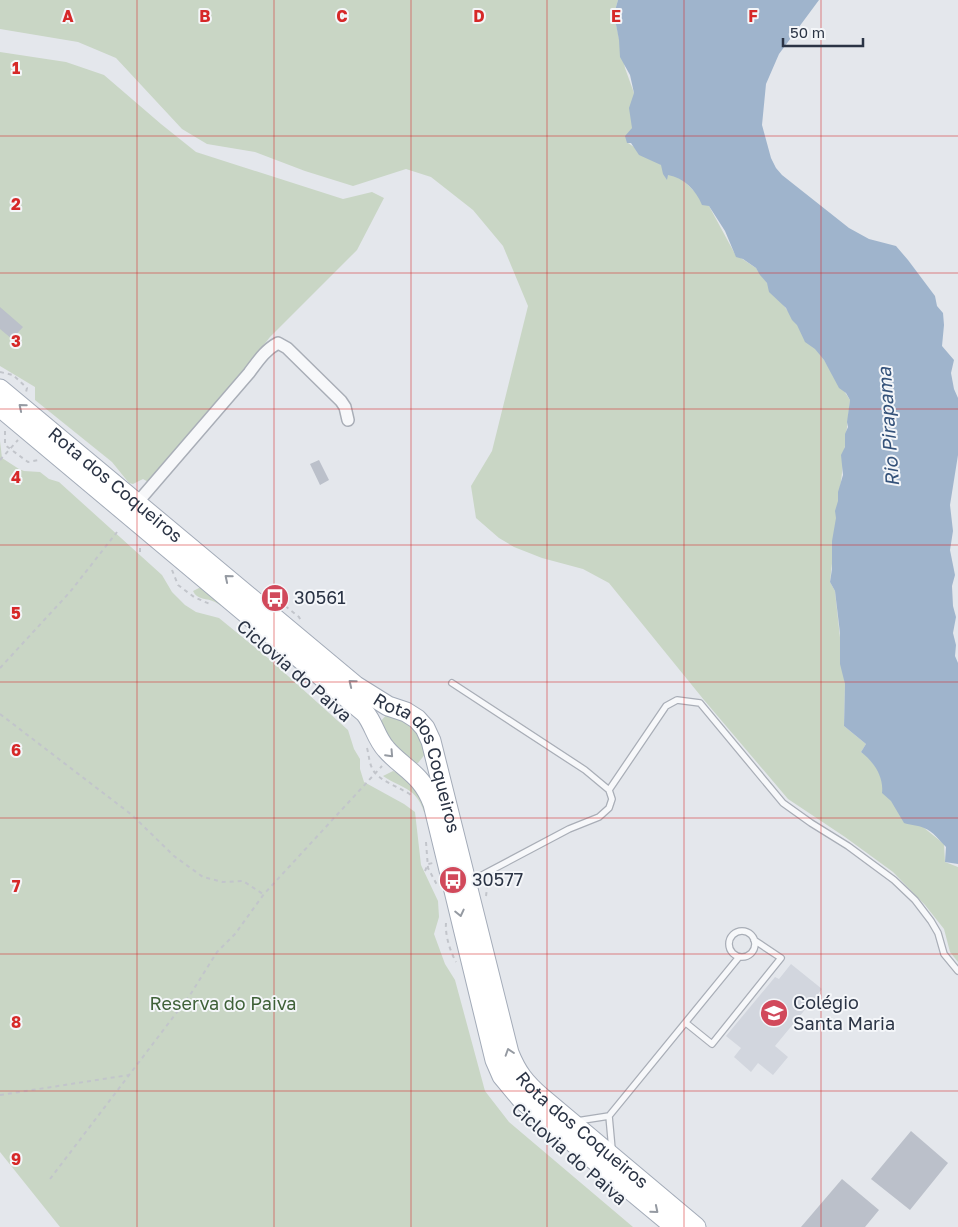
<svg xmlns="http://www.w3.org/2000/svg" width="958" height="1227" viewBox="0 0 958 1227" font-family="'Golos Text',sans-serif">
  <rect width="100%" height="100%" fill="#e4e7ec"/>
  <path fill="#d2d6de" d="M791,964L822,989L775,1046L788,1057L773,1075L758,1063L751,1072L734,1057L741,1048L726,1036L775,977L779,979Z"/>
  <path fill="#c9d6c5" d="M0,0H618L614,14L625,68L634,93L632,128L628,143L680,177L709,206L735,254L756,268L824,360L850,400L830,582L835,591L845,684L844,726L866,744L861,752L868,757L923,827L944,844L945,862L958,867V962L950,952L944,929L925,905L893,872L845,837L788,799L704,700L609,583L583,569L542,558L514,547L499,538L476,518L471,486L492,451L528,306L503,246L473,210L431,177L406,169L353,186L305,171L255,152L207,144L182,129L116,58L78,42L0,29Z
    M0,52L66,62L104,75L161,124L196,152L343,199L372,192L384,198L357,250L270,337L157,480L150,483L143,479L133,484L129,483L112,462L35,400V387L0,366Z
    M0,441L2,458L19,469L24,471L40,472L49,479L59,482L162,575L172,592L185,605L196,612L219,618L268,658L348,730L354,749L360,759V769L364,782L404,804L415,812L421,865L438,901L439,917L434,934L445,964L455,980L485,1091L509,1122L633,1227H60L0,1152Z
    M201,587L230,611C225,608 220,605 215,602C207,598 197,600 193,591Z
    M387,714L415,723L426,753L418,763L411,765L379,732L381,721Z
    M393,771C414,779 418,792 427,812H424C416,787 402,789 383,776Z"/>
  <path fill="#9fb4cc" d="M618,0H819L779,54L766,84L762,125L771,158L776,168L782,175L849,228L869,239L896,246L908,260L935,296L937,306L943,313L944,325L942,346L954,360L951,373L954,389L958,398V455L950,505L953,531L950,550L955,575L952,586L953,606L956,617L953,633L956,645L955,656L958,663V864L945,862L946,847C940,841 933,831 924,828C918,825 910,825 904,823L891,801L882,793C884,777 874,762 861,752L866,744L844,726L845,684L840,664V633L835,591L830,582L832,569V541L836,518L835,511L838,501V492L843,475L841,455L845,447V434L848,427L847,422L850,400L846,393L839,388L824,360L815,349L805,342L797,325L792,320L786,308L769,292L767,283L760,275L756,268L743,259L736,257L725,231L709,206L702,205C696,190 684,178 668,175L667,180L663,174L661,165L639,155L631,143H627L625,136L632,128L629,108L634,93L630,75L620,57L619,40L614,14Z"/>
  <path fill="#bbc0ca" d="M0,307L23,327L12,339L0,329Z
    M319,460L329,480L320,485L310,464Z
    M911,1131L948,1163L910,1210L871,1179Z
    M842,1179L879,1210L865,1227H801Z"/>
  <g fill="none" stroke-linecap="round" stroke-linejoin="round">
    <defs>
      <path id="lane" d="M452,683L585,770L609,790L612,799L609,808L599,817L569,829L469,882
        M609,790L666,706L677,700L700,703L783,803L811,823L848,846L894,880L915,900L931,921L938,933L944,954L958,971
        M729 944a13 13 0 1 1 26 0a13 13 0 1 1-26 0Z
        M686,1023L712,1044L781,958L754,940
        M609,1116L612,1149
        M577,1121L609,1116L739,957"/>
      <path id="street" d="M137,503L249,373C258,361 265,350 278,343L287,348L341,401L345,407L348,420"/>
      <g id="primary">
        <path id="s1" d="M0,389L356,686L388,706L406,712L417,719L425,728L431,741L509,1053C517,1073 525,1083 541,1097L696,1227"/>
        <path d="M0,407L365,713C374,724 376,738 386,749C396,761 410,769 420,781C426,788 430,796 433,804L495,1060L502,1076L522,1100L675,1227"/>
      </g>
    </defs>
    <use href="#lane" stroke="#a9aeb7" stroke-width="8"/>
    <use href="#street" stroke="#a9aeb7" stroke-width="14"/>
    <use href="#primary" stroke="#a3abb8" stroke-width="21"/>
    <path stroke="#c2c5cb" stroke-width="2" stroke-dasharray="4 4" stroke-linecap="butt" d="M0,372L13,375L27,388L26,392
      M5,431V445L28,462L38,460L40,461
      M0,460L18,440
      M140,552V544
      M172,570L178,585L194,597L212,605
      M279,601L299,617L301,621
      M0,668L70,592L117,532
      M0,714L132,815L174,856L203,877L223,882L243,881L263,894
      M367,748C369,755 369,762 372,768C377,781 403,788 412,796
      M426,842L428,868L437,885
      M425,871L428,864L433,863
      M486,896L488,881
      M446,923C445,935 450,951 456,962
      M0,1095L129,1075
      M50,1179L190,995L217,952L235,934L264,894L382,766"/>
    <use href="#lane" stroke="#f7f8fa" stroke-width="5.5"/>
    <use href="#street" stroke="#f7f8fa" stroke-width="11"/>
    <use href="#primary" stroke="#fff" stroke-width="19"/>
  </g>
  <defs><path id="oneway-chevron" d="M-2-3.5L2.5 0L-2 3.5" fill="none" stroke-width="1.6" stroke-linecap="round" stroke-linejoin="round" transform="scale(1.25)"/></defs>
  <g stroke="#959aa2">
    <use href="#oneway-chevron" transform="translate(22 407) rotate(-140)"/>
    <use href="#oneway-chevron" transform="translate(228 578) rotate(-140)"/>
    <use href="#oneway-chevron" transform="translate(352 683) rotate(-141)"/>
    <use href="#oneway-chevron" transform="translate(390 754) rotate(47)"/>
    <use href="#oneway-chevron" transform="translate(460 913) rotate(77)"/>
    <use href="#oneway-chevron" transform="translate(509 1052) rotate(-108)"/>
    <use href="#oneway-chevron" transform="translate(655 1210) rotate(40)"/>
  </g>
  <path fill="none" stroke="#d62828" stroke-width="1" stroke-opacity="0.55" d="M137,0V1227M274,0V1227M411,0V1227M547,0V1227M684,0V1227M821,0V1227M0,136H958M0,273H958M0,409H958M0,545H958M0,682H958M0,818H958M0,954H958M0,1091H958"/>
  <defs>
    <symbol id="bus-disc" viewBox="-11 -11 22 22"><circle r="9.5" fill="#d1495b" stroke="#f4f6f9"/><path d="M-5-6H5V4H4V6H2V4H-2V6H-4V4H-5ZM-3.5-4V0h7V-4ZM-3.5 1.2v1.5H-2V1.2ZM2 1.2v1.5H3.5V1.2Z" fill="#fff"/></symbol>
    <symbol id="school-disc" viewBox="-11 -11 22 22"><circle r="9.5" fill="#d1495b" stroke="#f4f6f9"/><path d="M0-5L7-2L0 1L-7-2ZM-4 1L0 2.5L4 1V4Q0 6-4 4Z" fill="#fff"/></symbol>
  </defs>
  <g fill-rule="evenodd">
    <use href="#bus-disc" x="259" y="582" width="32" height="32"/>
    <use href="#bus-disc" x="437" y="864" width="32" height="32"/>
    <use href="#school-disc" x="758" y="997" width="32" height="32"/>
  </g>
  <g text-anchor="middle" stroke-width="4" stroke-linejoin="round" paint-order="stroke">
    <g font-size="18" fill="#2b3445" stroke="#f4f6f9">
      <text dy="6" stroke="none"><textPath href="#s1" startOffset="150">Rota dos Coqueiros</textPath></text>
      <text transform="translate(294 671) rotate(41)" y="6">Ciclovia do Paiva</text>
      <text dy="6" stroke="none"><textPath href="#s1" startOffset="570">Rota dos Coqueiros</textPath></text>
      <text dy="6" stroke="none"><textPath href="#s1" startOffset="989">Rota dos Coqueiros</textPath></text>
      <text transform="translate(569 1154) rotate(41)" y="6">Ciclovia do Paiva</text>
    </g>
    <g font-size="18" fill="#2b3445" stroke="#f4f6f9" text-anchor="start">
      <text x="294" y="604">30561</text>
      <text x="472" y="886">30577</text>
      <text x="793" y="1009">Colégio<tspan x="793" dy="21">Santa Maria</tspan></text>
    </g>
    <g font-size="18" fill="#3f6138" stroke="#f4f6f9">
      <text x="223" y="1010">Reserva do Paiva</text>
    </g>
    <g font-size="19" font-style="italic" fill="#34527a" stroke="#f4f6f9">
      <text transform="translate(888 427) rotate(-94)" y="7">Rio Pirapama</text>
    </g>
  </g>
  <g font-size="16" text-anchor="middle" font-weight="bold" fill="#d62828" stroke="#f4f6f9" stroke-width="4" stroke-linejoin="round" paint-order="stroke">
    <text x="68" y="22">A</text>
    <text x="205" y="22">B</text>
    <text x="342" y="22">C</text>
    <text x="479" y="22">D</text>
    <text x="616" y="22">E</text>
    <text x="753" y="22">F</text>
    <text x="16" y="74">1</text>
    <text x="16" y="210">2</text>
    <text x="16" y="347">3</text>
    <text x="16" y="483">4</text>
    <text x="16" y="619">5</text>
    <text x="16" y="756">6</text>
    <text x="16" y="892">7</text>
    <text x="16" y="1028">8</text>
    <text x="16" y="1165">9</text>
  </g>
  <path d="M783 38v8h80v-8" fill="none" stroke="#2b3445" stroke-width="2.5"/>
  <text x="790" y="38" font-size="15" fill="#2b3445" stroke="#f4f6f9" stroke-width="4" paint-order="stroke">50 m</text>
</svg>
